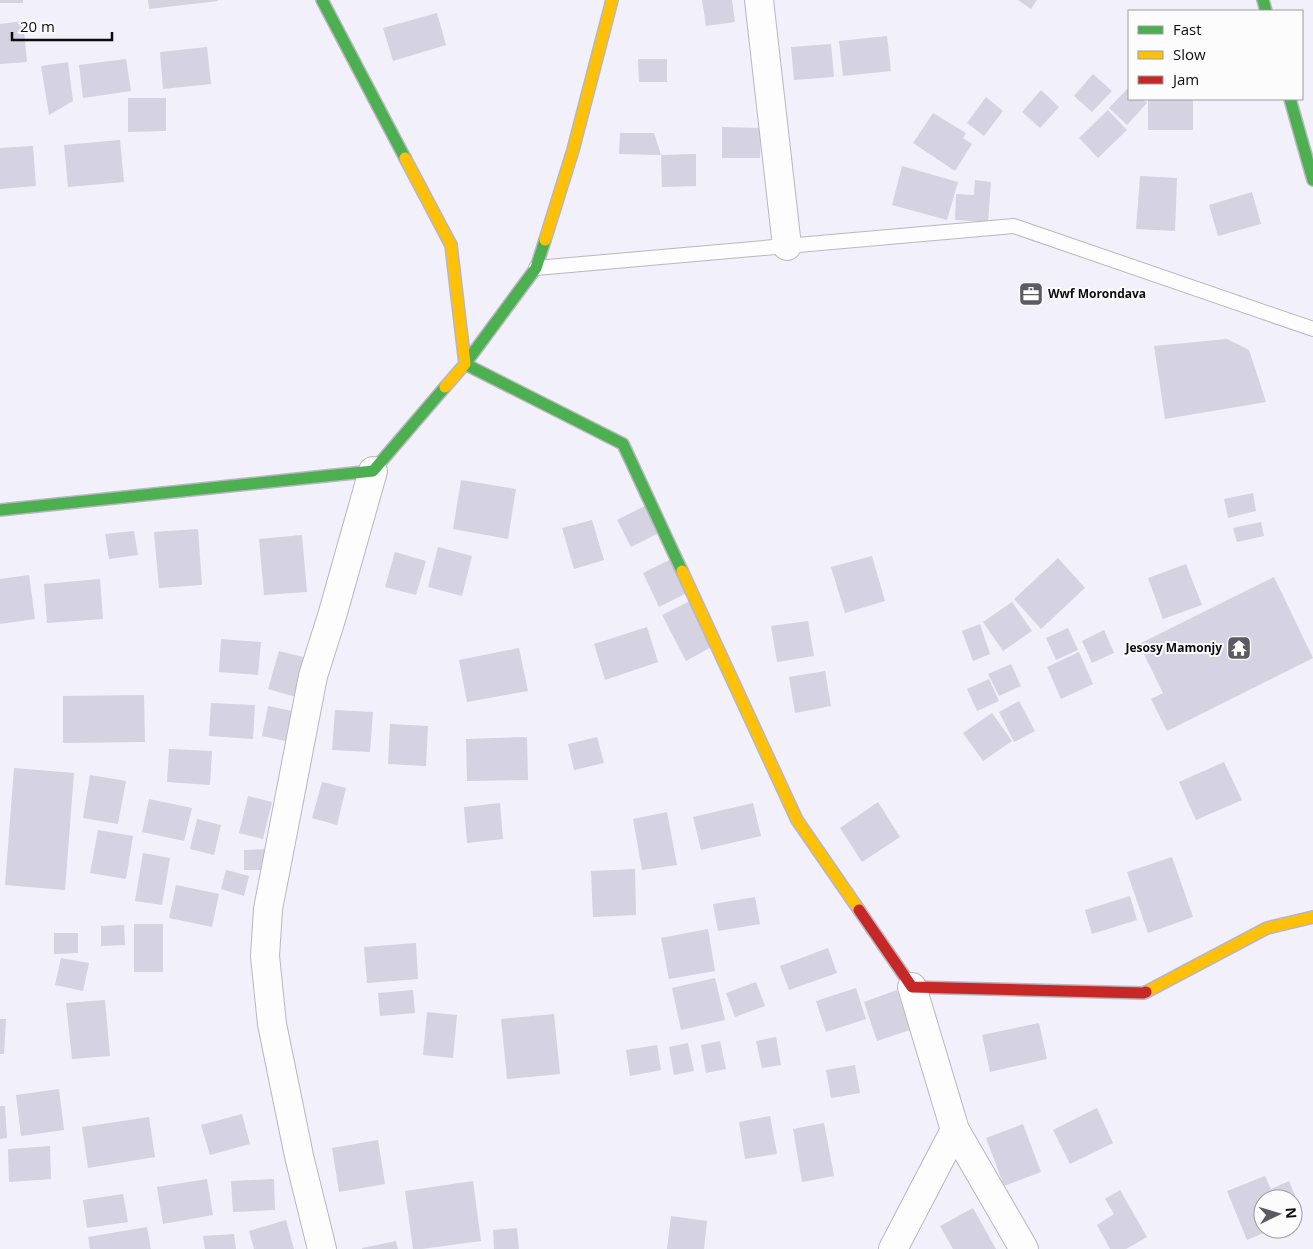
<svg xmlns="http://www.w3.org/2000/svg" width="1313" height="1249" viewBox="0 0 1313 1249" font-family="'Open Sans',sans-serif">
  <rect width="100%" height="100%" fill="#f2f0fa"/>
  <path fill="#d5d2e1" d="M0,0H23V3H0Z
    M148,0H218V1L149,9Z
    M702,0H732L735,22L706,26Z
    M1018,0H1037L1031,9Z
    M437,13L446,45L393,61L383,28Z
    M23,21L27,62L0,64V24Z
    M887,36L891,71L843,76L839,41Z
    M831,44L834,77L794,80L791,47Z
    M207,47L211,84L163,89L160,52Z
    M126,59L131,91L83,98L79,65Z
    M638,59H667V82H639Z
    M68,62L73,101L49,115L41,66Z
    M1093,74L1112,91L1092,112L1074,96Z
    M1129,87V99H1142L1147,103L1127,125L1109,108Z
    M1041,90L1059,107L1040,128L1022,112Z
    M986,97L1003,111L984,136L967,123Z
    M128,98H166V131L128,132Z
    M1148,99H1193V130H1148Z
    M1108,110L1127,130L1098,158L1079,138Z
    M933,113L966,133L963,138L972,144L955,171L913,143Z
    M722,127L761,128L760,158H722Z
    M620,133H654L661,155L619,154Z
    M120,140L124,182L68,187L64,145Z
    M33,146L36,186L0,189V148Z
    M696,154V186L662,187L661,155Z
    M902,166L958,182L947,220L892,205Z
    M1140,176L1177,178L1175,231L1136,229Z
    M975,180L991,182L988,222L955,220L956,194L974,195Z
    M1252,192L1261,224L1218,236L1209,205Z
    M1227,339L1249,350L1266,402L1165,419L1154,346Z
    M461,480L516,489L508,539L453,529Z
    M1253,493L1256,511L1228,518L1224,499Z
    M645,506L659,533L631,547L617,520Z
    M592,520L604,560L574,569L562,528Z
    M1261,522L1264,536L1237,542L1233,528Z
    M198,529L202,585L159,588L154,532Z
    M134,531L138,555L109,559L105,534Z
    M302,535L307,592L264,595L259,539Z
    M438,547L472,556L462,596L428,587Z
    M395,552L426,561L416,595L385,587Z
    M872,556L885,601L845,613L831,567Z
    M1058,558L1085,588L1041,629L1014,599Z
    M671,559L687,593L659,607L643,573Z
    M1186,564L1202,605L1163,619L1148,578Z
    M29,575L35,619L0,624V579Z
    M1274,577L1313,658L1167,731L1151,699L1163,693L1139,644Z
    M100,579L103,619L47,623L44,584Z
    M690,601L713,646L686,661L662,615Z
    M1012,602L1032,631L1003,651L983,622Z
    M808,621L814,656L777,662L771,626Z
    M980,624L990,654L973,661L962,631Z
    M647,627L658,662L605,680L594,644Z
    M1068,628L1078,650L1056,660L1046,638Z
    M1104,630L1114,653L1092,663L1082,641Z
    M221,639L261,642L258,675L219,672Z
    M519,648L528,691L467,702L459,660Z
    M279,651L307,658L296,697L268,689Z
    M1079,652L1093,684L1061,699L1047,667Z
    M1011,664L1021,686L999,696L988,674Z
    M825,671L831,706L795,713L789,677Z
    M989,679L999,701L977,711L967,689Z
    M144,695L145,742L63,743V696Z
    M1019,701L1035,731L1014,742L999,712Z
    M211,703L255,705L253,739L209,736Z
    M268,706L292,711L285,741L262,736Z
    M335,710L373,712L370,752L332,750Z
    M992,713L1012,741L983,761L963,733Z
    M390,724L428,726L426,766L388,764Z
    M527,737L528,780L467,781L466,739Z
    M597,737L604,763L574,770L568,744Z
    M169,749L212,751L210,785L167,782Z
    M1224,762L1242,800L1196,820L1179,782Z
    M14,768L74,773L65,890L5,885Z
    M90,775L126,781L118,824L83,818Z
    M322,782L346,788L337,825L312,818Z
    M248,796L272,802L263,839L239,833Z
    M149,799L192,808L184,841L142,832Z
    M878,802L900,837L862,862L840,828Z
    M500,803L503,839L467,843L464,807Z
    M753,803L761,836L701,850L693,817Z
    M667,812L677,865L642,870L633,819Z
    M197,819L221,825L214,855L190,849Z
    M98,830L133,836L126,879L90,873Z
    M268,849L269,870H244V850Z
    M143,853L170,858L162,905L135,901Z
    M1172,857L1193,917L1148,933L1127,872Z
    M635,869L636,915L593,917L591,871Z
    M226,870L249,876L244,896L221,889Z
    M176,885L219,894L212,927L169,918Z
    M1130,896L1137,920L1092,934L1085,910Z
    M755,897L760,924L718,931L713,904Z
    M134,924H163V972H134Z
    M124,925L125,945L101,946V926Z
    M708,929L715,971L669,979L661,938Z
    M54,933H78V953L54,954Z
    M416,943L418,979L367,983L364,947Z
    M828,948L837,973L789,990L780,966Z
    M61,958L89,963L83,991L55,985Z
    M715,978L725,1020L681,1030L672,988Z
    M756,982L765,1006L735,1017L726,993Z
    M856,988L866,1019L826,1032L816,1001Z
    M413,990L415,1013L380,1016L378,993Z
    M897,990L910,1030L877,1041L864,1002Z
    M105,1000L110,1056L72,1059L66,1003Z
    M427,1012L457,1015L453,1058L423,1055Z
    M554,1014L560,1074L507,1079L501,1019Z
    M0,1019H6L4,1054H0Z
    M1039,1023L1047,1059L990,1072L982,1035Z
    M776,1037L781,1065L762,1068L756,1041Z
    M720,1041L726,1069L706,1073L701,1045Z
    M688,1043L694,1071L674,1075L669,1047Z
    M657,1045L661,1070L630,1076L626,1050Z
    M855,1065L860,1093L831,1098L826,1070Z
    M59,1089L64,1130L21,1136L16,1095Z
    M0,1106H5L7,1138L0,1139Z
    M1097,1108L1113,1143L1070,1164L1053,1130Z
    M242,1114L250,1144L210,1155L201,1125Z
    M770,1116L777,1154L745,1159L739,1122Z
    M149,1117L155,1157L88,1168L82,1127Z
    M824,1123L834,1176L802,1182L793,1129Z
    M1023,1124L1041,1172L1004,1186L986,1138Z
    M378,1140L385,1184L339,1192L332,1148Z
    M50,1146L51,1179L9,1182L8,1149Z
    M1265,1176L1271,1189L1289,1181L1297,1200L1293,1202V1199H1263V1229H1273L1247,1240L1227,1191Z
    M207,1179L213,1215L163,1224L157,1187Z
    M274,1179L275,1210L233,1212L231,1181Z
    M473,1181L481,1241L422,1249H413L405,1191Z
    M1120,1190L1147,1237L1126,1249H1110L1097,1225L1114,1214L1105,1199Z
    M123,1194L128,1222L87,1228L83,1200Z
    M973,1208L996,1249H953L940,1226Z
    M671,1216L707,1221L704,1249H667Z
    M286,1220L294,1249H254L249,1231Z
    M147,1227L151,1249H90L88,1237Z
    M517,1228L519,1249H494L493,1230Z
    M234,1234L236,1249H205L203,1236Z
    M396,1241L398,1249H362V1248Z"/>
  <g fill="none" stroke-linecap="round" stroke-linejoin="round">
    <defs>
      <path id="lane" d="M536,268L1014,226L1313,329"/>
      <path id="street" d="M759,0L787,246
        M912,987L955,1130L1024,1249
        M322,1249L299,1156L272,1024L265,956L268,909L313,676L332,616L373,471
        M893,1249L955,1130"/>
      <path id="fast" d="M322,0L405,158
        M1263,0L1266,11
        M1290,99L1313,180
        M545,240L536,268L465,364L623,444L682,571
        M0,510L373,471L445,387"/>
      <path id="slow" d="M405,158L451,245L465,364L445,387
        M545,240L573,150L612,0
        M682,571L797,820L859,910
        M1146,992L1267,928L1313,917"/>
      <path id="jam" d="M859,910L912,987L1143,993L1146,992"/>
    </defs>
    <use href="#lane" stroke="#b8b6bf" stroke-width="16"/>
    <use href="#street" stroke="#b8b6bf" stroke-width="30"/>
    <use href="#fast" stroke="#b8b6bf" stroke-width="14"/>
    <use href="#slow" stroke="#b8b6bf" stroke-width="14"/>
    <use href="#jam" stroke="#b8b6bf" stroke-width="14"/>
    <use href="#lane" stroke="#fdfdfe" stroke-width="14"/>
    <use href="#street" stroke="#fdfdfe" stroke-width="28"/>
    <use href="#fast" stroke="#4caf50" stroke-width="11"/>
    <use href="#slow" stroke="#ffc107" stroke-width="11"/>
    <use href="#jam" stroke="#c62828" stroke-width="11"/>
  </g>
  <defs>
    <symbol id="office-square" viewBox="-11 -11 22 22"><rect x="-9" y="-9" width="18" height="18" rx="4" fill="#5c5a63" stroke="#fcfcfc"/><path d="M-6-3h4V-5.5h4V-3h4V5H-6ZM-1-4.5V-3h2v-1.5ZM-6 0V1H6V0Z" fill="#fff"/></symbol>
    <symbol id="temple-square" viewBox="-11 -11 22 22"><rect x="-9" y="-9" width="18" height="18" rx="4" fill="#5c5a63" stroke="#fcfcfc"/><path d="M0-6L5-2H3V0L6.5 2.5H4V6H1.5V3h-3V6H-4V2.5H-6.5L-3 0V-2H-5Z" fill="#fff"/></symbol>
  </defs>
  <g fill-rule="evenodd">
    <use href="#office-square" x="1017" y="280" width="28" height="28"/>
    <use href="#temple-square" x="1225" y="634" width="28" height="28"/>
  </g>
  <g text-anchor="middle" stroke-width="4" stroke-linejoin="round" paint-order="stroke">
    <g font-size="12" font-weight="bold" fill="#0c0a11" stroke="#fcfcfc" text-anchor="start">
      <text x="1048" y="298">Wwf Morondava</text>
      <text x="1222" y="652" text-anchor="end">Jesosy Mamonjy</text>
    </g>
  </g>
  <rect x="1128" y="10" width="175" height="90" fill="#fcfcfc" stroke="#9c9b9e"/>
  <rect x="1138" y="26" width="25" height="8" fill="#4caf50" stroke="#9c9b9e"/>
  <text x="1173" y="35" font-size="15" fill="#0c0a11">Fast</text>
  <rect x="1138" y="51" width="25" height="8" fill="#ffc107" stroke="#9c9b9e"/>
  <text x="1173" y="60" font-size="15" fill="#0c0a11">Slow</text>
  <rect x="1138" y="76" width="25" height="8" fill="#c62828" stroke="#9c9b9e"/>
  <text x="1173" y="85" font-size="15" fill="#0c0a11">Jam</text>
  <g transform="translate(1278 1214) rotate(85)"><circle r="24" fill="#fcfcfc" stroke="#9c9b9e"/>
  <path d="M0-4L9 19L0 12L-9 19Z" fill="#5c5a63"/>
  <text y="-8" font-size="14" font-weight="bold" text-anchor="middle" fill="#0c0a11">N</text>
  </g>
  <path d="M12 32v8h100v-8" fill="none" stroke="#0c0a11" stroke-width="2.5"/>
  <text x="20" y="32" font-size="15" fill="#0c0a11" stroke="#fcfcfc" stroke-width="4" paint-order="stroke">20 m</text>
</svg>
